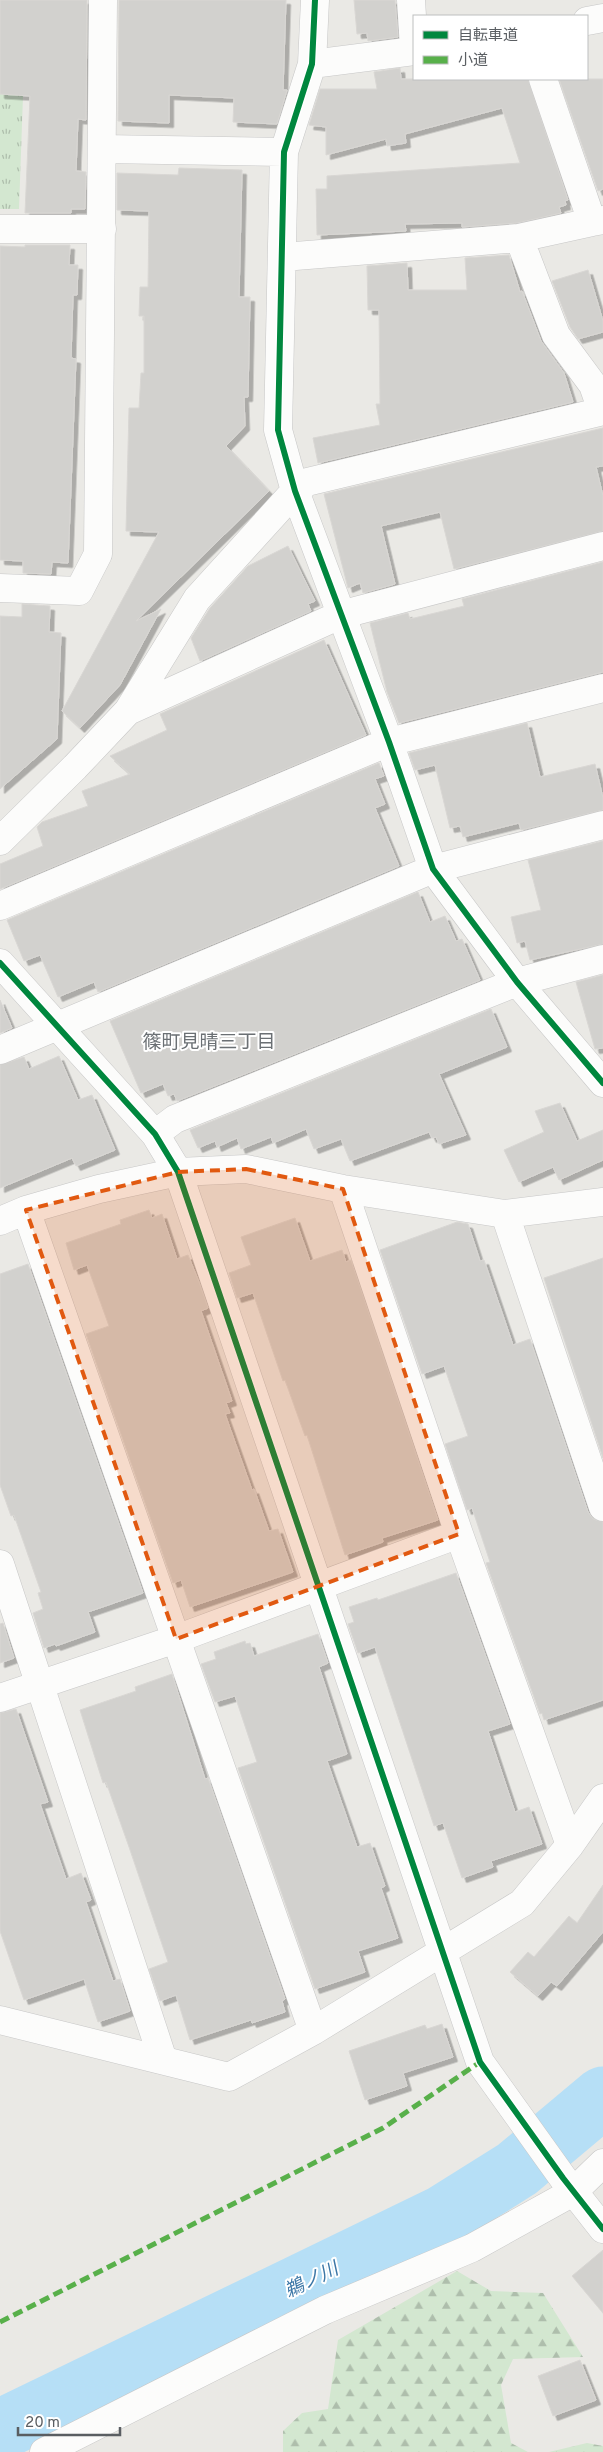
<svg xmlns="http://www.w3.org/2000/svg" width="603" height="2452" viewBox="0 0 603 2452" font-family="Overpass,'Noto Sans JP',sans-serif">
  <defs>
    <pattern id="forest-firs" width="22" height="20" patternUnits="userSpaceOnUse" patternTransform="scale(1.25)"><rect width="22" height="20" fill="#d3e7d0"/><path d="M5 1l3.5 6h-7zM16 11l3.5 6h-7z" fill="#aebeac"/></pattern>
    <pattern id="park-tufts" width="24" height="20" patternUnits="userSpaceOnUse" patternTransform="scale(1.25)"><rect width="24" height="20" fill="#d3e7d0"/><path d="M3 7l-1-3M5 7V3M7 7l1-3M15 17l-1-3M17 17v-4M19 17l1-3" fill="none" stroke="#aebeac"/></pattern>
    <filter id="shadow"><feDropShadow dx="4.5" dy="4.5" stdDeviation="0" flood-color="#0004"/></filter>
  </defs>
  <rect width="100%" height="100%" fill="#eae9e5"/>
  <path fill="url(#forest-firs)" d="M457,2271L491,2291L543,2293L583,2357L513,2359L501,2385L511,2443L528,2452H283V2431L302,2413L328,2409L338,2340Z
    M587,2443L603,2446V2452H549Z"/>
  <path fill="url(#park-tufts)" d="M0,10L26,11L19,209H0Z"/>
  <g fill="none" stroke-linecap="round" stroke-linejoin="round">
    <path stroke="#b6dff6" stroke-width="61" d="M0,2430L442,2216L517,2169L603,2097"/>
  </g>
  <path fill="#d2d1ce" stroke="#d9d7d4" filter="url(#shadow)" d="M0,0H87L86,120L78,119L76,171L86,172L85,209H71V213H25L30,96L0,94Z
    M119,0H286L283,90H287L277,124L233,122L234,98L169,95V123L118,121Z
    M354,0H395L398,37L368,41L367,33L357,34Z
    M400,68L401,79H528L568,200L565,201L566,205L559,207L561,213L517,223L462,227V223L405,224L406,231L317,235L316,189H327V176L520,163L502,108L405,134L406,143L387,146L386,139L326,155V127L309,125L320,89H377L374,72Z
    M559,79H603V189L598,191Z
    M179,168L242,170L239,297H250L248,397H244L245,426L226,446L269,491L136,621L161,609L120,685L80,728L62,711L159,532L126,531L129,408H139L141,373H144V316H139L140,287H148L149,211L117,210V173L178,175Z
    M25,245H70L69,265H78L77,295H73L71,358L76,359L68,563L52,562L51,574L23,573V561L0,560V246L25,247Z
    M509,255L520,292L522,291L541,341L564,373L573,402L318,463L313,438L380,425L376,404H380L379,310H368L367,266L407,263L408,290H467L465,258Z
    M588,270L603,321V332L578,339L570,327L552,281Z
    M603,428V466L596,467L603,496V531L454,569L440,512L381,526L395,584L363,593L360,583L348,588L324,494Z
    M288,546L315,601L308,604L311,611L200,661L191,638L210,608L248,566Z
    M603,562V672L399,723L387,692L370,623L408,613L410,619L464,606L462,599Z
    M22,604L50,606L49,632L61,633L57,739L0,789V616L22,617Z
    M324,640L366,735L0,889V864L43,846L37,827L42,822L88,806L82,791L130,774L110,756L167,730L160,714Z
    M527,723L540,777L595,764L603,798V810L521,830L519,823L463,837L460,826L450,828L435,765L415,770L409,753Z
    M379,763L384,776L375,779L385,804L375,808L399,866L98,992L94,982L58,997L40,955L24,961L7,920Z
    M603,841V944L530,960L525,941L517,943L511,917L541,910L528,860Z
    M418,892L430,922L445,916L456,941L462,939L480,980L177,1101L174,1094L168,1096L163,1084L141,1093L110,1021Z
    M603,975V1048L595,1049L576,982Z
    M0,1000L12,1028L0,1033Z
    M491,1009L507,1047L439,1074L466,1135L439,1144L436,1137L432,1138L429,1132L350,1161L341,1139L314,1149L306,1129L273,1143L271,1137L241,1149L237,1138L217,1147L215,1141L198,1148L190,1130Z
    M59,1056L78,1100L92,1095L115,1150L76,1166L72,1158L0,1188V1065L24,1057L29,1069Z
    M560,1103L577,1141L603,1130V1160L559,1180L553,1167L519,1182L504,1150L544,1132L535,1111Z
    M149,1210L152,1218L162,1214L177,1259L188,1255L199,1282L208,1308L201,1311L232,1401L226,1403L230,1413L225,1414L252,1490L254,1489L269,1531L278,1529L293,1572L190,1607L181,1580L173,1583L86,1334L109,1326L87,1265L74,1270L66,1243L121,1224L120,1220Z
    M295,1218L310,1261L342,1250L346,1262L351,1260L438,1520L382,1538L383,1542L345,1555L307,1435L305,1436L285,1380L283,1381L253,1293L237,1298L229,1273L251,1265L241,1237Z
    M457,1222L468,1224L480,1261L484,1260L513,1345L530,1339L588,1512L593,1519L603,1522V1700L544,1720L542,1713L540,1714L486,1563L490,1562L472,1508L467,1510L445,1444L468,1436L444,1366L422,1374L380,1250Z
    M603,1258V1458L544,1278Z
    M28,1264L143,1593L88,1612L95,1632L56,1646L55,1644L44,1648L33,1613L43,1609L38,1593L41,1592L14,1515L11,1516L0,1485V1274Z
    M456,1573L510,1724L488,1731L515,1812L529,1807L542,1844L491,1861L493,1867L462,1878L443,1823L434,1826L375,1647L358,1653L348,1624L354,1622L349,1607L377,1598L378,1600Z
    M3,1623L14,1658L0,1663V1624Z
    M318,1634L328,1663L319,1667L347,1754L327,1761L357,1847L370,1843L385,1886L381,1888L398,1938L358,1951L365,1972L315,1989L238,1768L257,1762L235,1696L215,1702L201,1664L216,1659L214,1652L245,1641L246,1644L250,1643L254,1656Z
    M172,1674L205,1779L208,1778L285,1999L282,2001L285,2012L252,2023L251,2020L190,2040L176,1995L160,2001L149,1969L168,1962L129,1847L106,1782L103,1783L80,1710L136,1691L135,1687Z
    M16,1709L48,1802L40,1804L66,1879L81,1873L91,1900L86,1902L113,1981L120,1979L130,2011L98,2022L84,1979L24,2000L0,1931V1713Z
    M603,1885V1932L557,1986L551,1982L538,1996L510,1972L528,1952L534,1957L569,1916L577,1923Z
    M442,2024L453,2057L403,2073L407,2086L365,2100L349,2051L425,2025L427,2029Z
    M603,2250V2313L572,2276Z
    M580,2360L596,2400L553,2416L538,2376Z"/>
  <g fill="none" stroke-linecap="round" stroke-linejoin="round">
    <defs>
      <path id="street" d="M315,0L312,64L284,152L278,430L295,491L389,742L433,869L517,982L603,1083
        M411,0L414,48
        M587,21L603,18
        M312,64L414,51
        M543,79L592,222L603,220
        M102,149L284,152
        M0,229H102
        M519,238L556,335L593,385L602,411
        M283,257L519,238L592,222
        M0,588L79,591L98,554L103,0
        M128,711L340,615L603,546
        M0,841L75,767L128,711L197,599L295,491L307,482L603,411
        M0,906L389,742L603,688
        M0,963L155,1134L178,1172L480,2062L563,2178L603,2229
        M0,1050L433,869L603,825
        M155,1134L175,1119L517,982L603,959
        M343,1189L459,1534L570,1845
        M26,1210L313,2031
        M505,1214L603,1507
        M0,1221L26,1210L99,1189L178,1172L246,1169L343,1189L505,1214L603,1202
        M0,1564L163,2060
        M0,1698L176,1639L459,1534
        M0,2020L229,2077L313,2031L522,1903L570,1845L603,1798
        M44,2452L325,2310L472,2248L573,2192L603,2163"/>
    </defs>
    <use href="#street" stroke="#c7c7c7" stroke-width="29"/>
    <use href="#street" stroke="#fcfcfb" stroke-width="28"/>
    <path stroke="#58b04a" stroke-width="5" stroke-dasharray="10 5" stroke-linecap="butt" d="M0,2322L383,2128L480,2062"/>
    <defs>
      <path id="cycleway" d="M315,0L312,64L284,152L278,430L295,491L389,742L433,869L517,982L603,1083
        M0,963L155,1134L178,1172L480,2062L563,2178L603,2229"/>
    </defs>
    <use href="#cycleway" stroke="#fff" stroke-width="9"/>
    <use href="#cycleway" stroke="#00873e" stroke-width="6"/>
  </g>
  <path fill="#e15910" fill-opacity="0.2" stroke="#e15910" stroke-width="4" stroke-dasharray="10 6" stroke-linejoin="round" d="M246,1169L343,1189L459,1534L176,1639L26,1210L178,1172Z"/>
  <g text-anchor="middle" stroke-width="4" stroke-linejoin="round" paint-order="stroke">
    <g font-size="19" fill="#6b7074" stroke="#fff">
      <text x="209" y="1048">篠町見晴三丁目</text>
    </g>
    <g font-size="19" font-style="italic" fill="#3c77a7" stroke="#fff">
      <text transform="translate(311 2279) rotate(-26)" y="7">鵜ノ川</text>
    </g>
  </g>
  <rect x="413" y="15" width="175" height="65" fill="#ffffff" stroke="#bdbfc0"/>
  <rect x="423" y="31" width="25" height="8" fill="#00873e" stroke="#bdbfc0"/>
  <text x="458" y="40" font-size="15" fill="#5a5e62">自転車道</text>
  <rect x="423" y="56" width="25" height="8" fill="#58b04a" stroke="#bdbfc0"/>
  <text x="458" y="65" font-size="15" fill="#5a5e62">小道</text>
  <path d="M18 2427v8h102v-8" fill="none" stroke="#5a5e62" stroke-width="2.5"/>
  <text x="25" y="2427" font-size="15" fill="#5a5e62" stroke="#ffffff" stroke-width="4" paint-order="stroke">20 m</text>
</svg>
